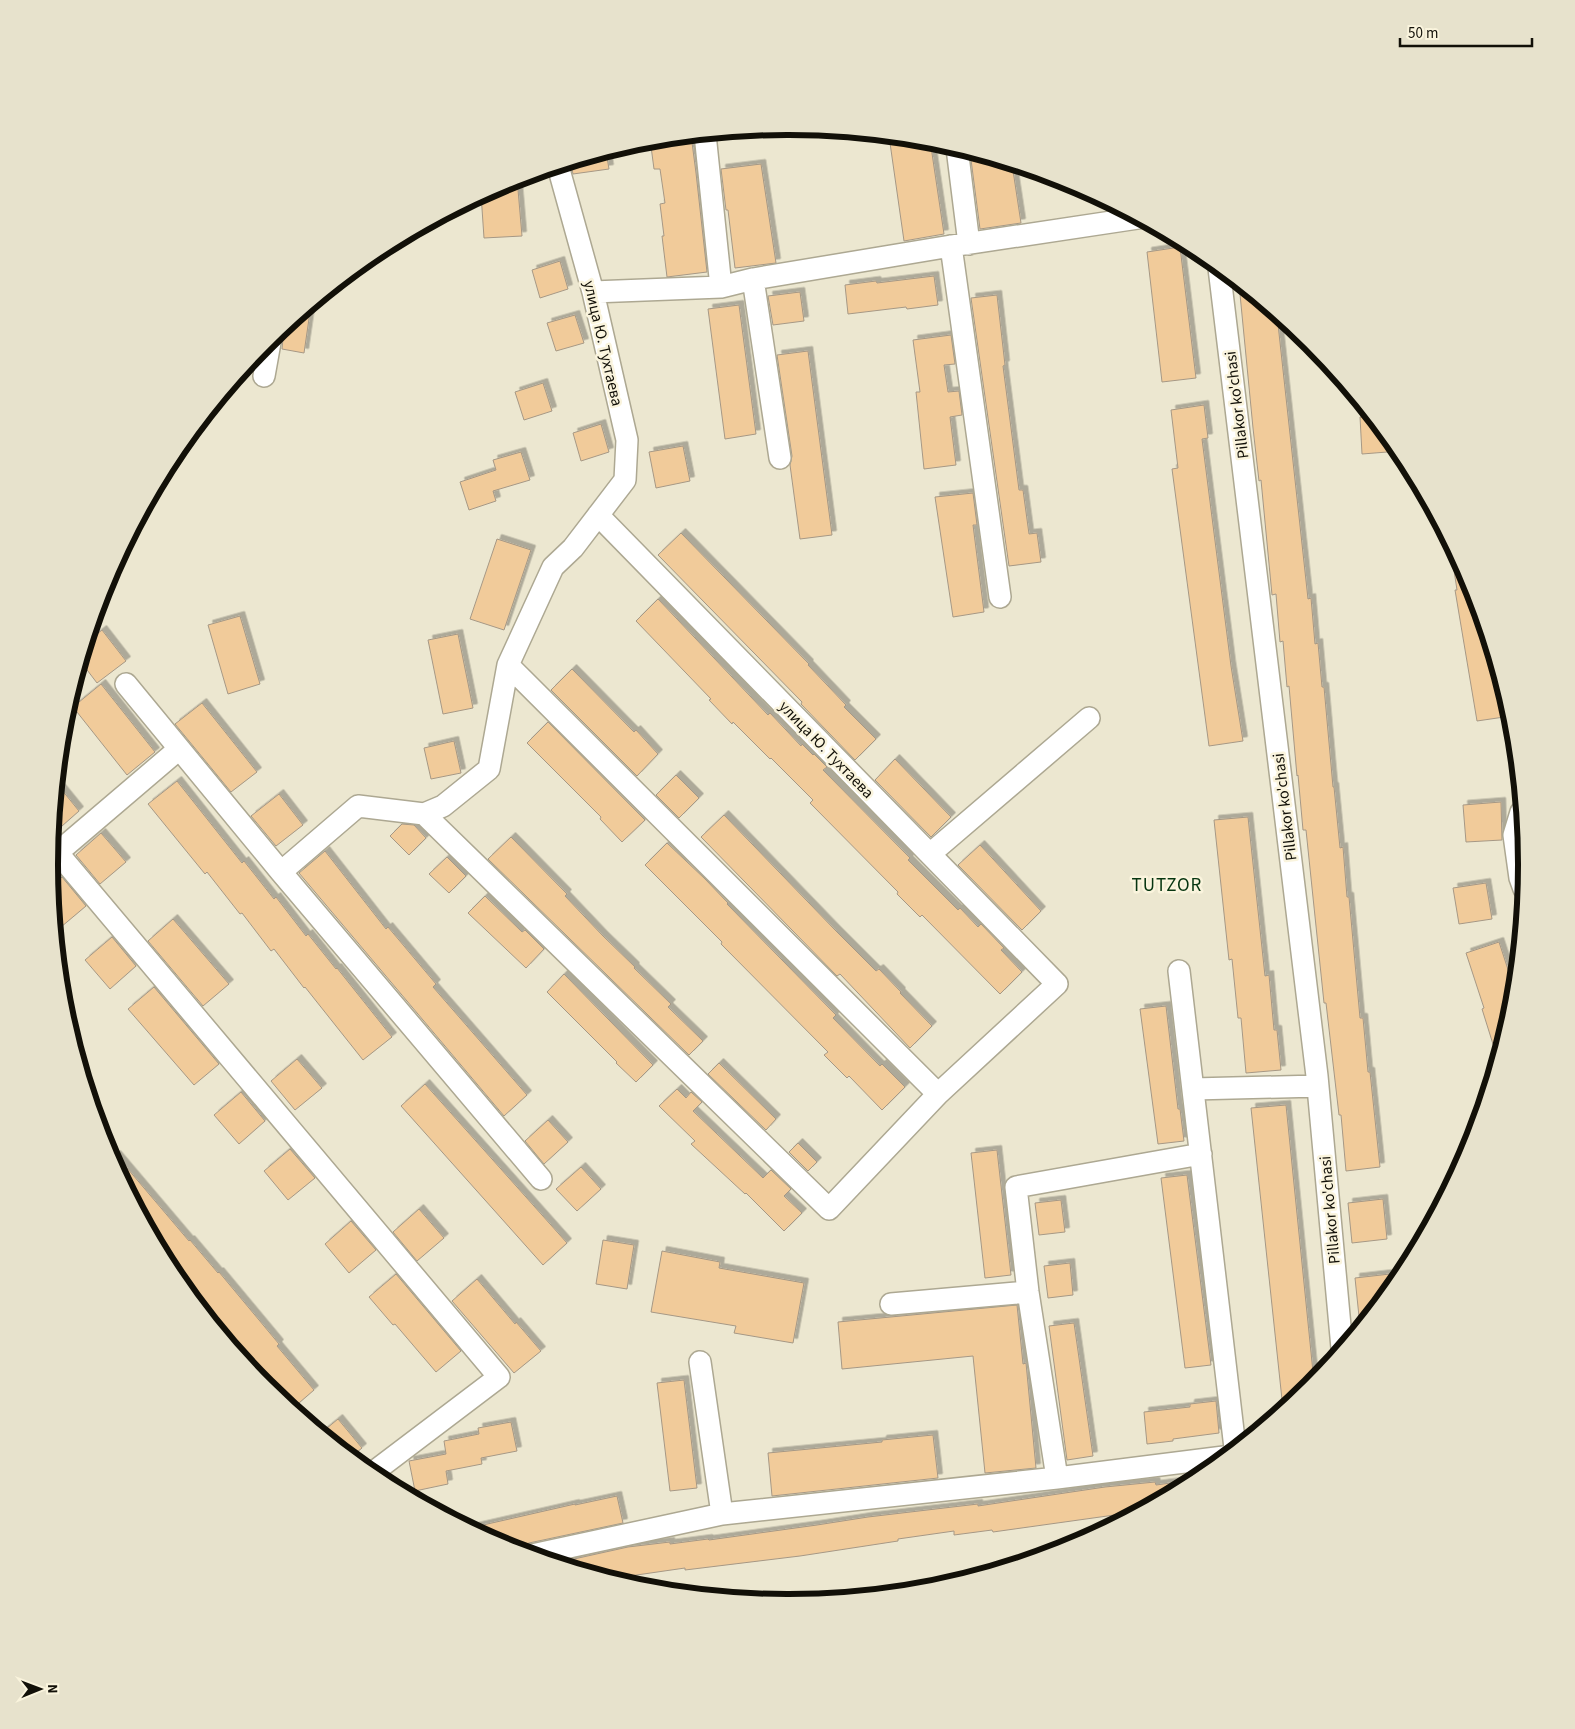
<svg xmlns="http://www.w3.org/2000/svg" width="1575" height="1729" viewBox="0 0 1575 1729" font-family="'Source Sans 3',sans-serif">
  <defs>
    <filter id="shadow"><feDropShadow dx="4.5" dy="-4.5" stdDeviation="0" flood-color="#0004"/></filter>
  </defs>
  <rect width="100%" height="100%" fill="#ece7d0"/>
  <path fill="#f1cb9a" stroke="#a69885" filter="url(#shadow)" d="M691,135L696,173L707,272L667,277L662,236H664L660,204L665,203L660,169H654L650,139Z
    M889,136L930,140L944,234L904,241Z
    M606,151L609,169L573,174L570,162Z
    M970,152L1012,164L1021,223L980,229Z
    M761,164L776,263L735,268L728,210H726L721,169Z
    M517,178L522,236L484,238L481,194L505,182Z
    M1180,247L1196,378L1162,382L1147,252Z
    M560,261L568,289L540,298L532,270Z
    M934,276L938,305L907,309L906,307L848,314L845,285L876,281L877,283Z
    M1239,284L1277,315L1308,599L1311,598L1315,644L1318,643L1322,687H1324L1333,787H1334L1340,848L1343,847L1347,897H1349L1360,1018H1363L1368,1072H1370L1380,1167L1346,1171L1341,1115H1339L1326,1003H1324L1306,830H1303L1298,775L1297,776L1289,686L1287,687L1283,641L1280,642L1276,594L1272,595L1261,480L1259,481L1253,428Z
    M800,292L804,321L773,325L768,296Z
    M997,295L1005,365L1003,366L1019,490H1023L1029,534L1037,533L1041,562L1009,566L971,298Z
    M311,305L304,353L282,349L283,339L282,328Z
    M739,305L756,434L725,439L708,309Z
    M575,315L584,343L556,351L547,323Z
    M951,335L955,364L944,365L948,392L959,391L962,415L950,417L956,465L924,469L916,392H920L913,340Z
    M808,351L832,535L800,539L790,465L792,456L777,355Z
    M543,383L552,411L524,420L515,392Z
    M1204,405L1208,438L1202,439L1231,666L1243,741L1209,746L1172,469L1178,468L1171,410Z
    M1370,416L1400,451L1362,454L1360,417Z
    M601,424L609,452L581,461L573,433Z
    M683,446L690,481L656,488L649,452Z
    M521,452L530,480L493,491L496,501L469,510L460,482L496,470L493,460Z
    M973,493L977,525H973L984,612L953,617L935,497Z
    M681,533L809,664L808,665L846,705L844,707L876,739L855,760L801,704L802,702L658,555Z
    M497,539L531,550L504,630L470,619Z
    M1451,551H1453L1470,582L1511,716L1477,721L1455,590H1457Z
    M658,599L768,715L770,713L801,746L802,744L813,755L814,754L827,767L823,770L910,858L908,860L958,910L960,908L978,927L981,924L1004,948L1001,950L1022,972L1000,994L922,915L920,917L897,894L898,892L810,803L813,800L771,758L770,759L733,722L732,724L709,700L711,699L636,621Z
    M240,616L260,684L228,694L208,625Z
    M102,630L126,661L97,683L81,662L87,642Z
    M458,634L473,708L443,714L428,640Z
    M572,669L634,732L636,730L658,754L637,776L551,690Z
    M101,684L155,752L127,775L73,707Z
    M202,703L257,772L231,792L175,724Z
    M548,722L645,820L622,842L600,819L601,817L527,743Z
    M454,741L461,773L431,779L424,748Z
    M895,759L951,817L931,837L875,780Z
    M676,775L699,798L679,818L656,795Z
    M177,781L242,863L244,861L274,899L276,897L306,936L308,934L336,969L337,968L392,1037L363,1060L305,987L304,988L274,949L271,951L242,913L240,914L207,872L205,874L148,804Z
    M57,784L79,811L54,833H52Z
    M279,794L303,825L276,846L251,816Z
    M1501,802L1502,840L1466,842L1463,805Z
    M724,815L836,931L876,971L879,969L901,992L900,993L932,1026L910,1048L840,974L837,976L701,837Z
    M1248,817L1265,976L1269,975L1274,1030H1277L1281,1070L1246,1073L1241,1018H1238L1232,959L1229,960L1214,820Z
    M402,824L414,825L426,838L409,855L390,836Z
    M101,833L126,862L100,884L76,855Z
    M511,837L567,894L565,896L603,936L635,967L634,968L671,1004L668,1007L703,1041L689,1055L488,859Z
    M667,843L705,879L728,903L727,904L836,1015L833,1018L880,1066L882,1064L905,1087L882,1110L849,1076L847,1078L824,1055L828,1052L721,944L722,942L645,865Z
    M980,845L1041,911L1022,930L958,865Z
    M325,851L386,929L388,927L436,984L433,987L527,1095L504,1116L299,873Z
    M447,857L466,876L449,893L429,874Z
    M62,877L86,906L61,927L54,918L51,886Z
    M1486,883L1492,919L1459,924L1453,888Z
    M485,896L522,932L525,930L544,949L526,968L468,913Z
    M173,919L229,984L203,1006L148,941Z
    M112,937L136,966L110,989L85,960Z
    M1499,942L1514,988L1512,1009L1497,1057L1482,1009L1484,1008L1466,953Z
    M564,974L653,1065L636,1082L616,1063L617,1062L547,992Z
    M154,987L219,1064L194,1085L128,1009Z
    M1166,1006L1178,1109H1180L1184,1141L1158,1144L1140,1009Z
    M297,1059L322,1088L295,1110L271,1081Z
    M719,1063L776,1119L766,1130L708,1074Z
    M425,1084L567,1243L543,1265L401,1106Z
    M677,1089L686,1098L691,1092L702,1102L693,1111L763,1178L771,1170L791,1189L784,1196L802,1213L784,1231L746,1193L745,1194L691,1144L695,1141L659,1106Z
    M241,1092L265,1121L239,1144L214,1115Z
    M1286,1105L1314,1382L1283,1409L1251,1108Z
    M548,1120L568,1142L544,1164L525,1141Z
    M798,1143L817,1162L808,1171L789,1152Z
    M290,1149L315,1178L288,1200L264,1171Z
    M997,1150L1011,1275L985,1278L971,1153Z
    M116,1155L189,1241L190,1240L218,1273L219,1272L279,1344L277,1346L314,1390L292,1409L265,1387L263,1384L265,1382L228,1338L229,1337L190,1290L188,1292L172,1272L111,1159Z
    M581,1167L601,1189L577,1211L556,1189Z
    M1187,1175L1211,1365L1185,1368L1161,1178Z
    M1383,1199L1387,1239L1352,1243L1348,1203Z
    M1061,1200L1065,1232L1039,1235L1035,1203Z
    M419,1209L444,1238L417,1261L393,1232Z
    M351,1221L376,1250L349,1273L325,1244Z
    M603,1240L634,1245L627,1289L596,1284Z
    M662,1251L720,1262L719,1268L804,1283L793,1343L734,1333L736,1326L651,1312Z
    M1070,1263L1073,1295L1048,1298L1044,1266Z
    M396,1274L461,1351L436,1372L395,1324L393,1325L369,1297Z
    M1390,1274L1391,1288L1360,1326L1355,1278Z
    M477,1279L515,1324L516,1322L541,1351L514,1373L452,1301Z
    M1017,1305L1023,1364L1026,1363L1036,1468L985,1473L973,1356L842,1369L838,1322Z
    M1074,1323L1093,1456L1067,1460L1049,1326Z
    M684,1380L697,1488L670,1491L657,1383Z
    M1216,1401L1219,1433L1173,1439V1441L1147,1444L1144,1412L1190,1407V1404Z
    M338,1419L362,1448L351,1457L321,1433Z
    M511,1422L517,1451L481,1458L482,1464L446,1471L448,1484L415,1491L409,1461L446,1454L444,1441L479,1434L478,1428Z
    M933,1435L938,1478L772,1496L768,1453L882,1442V1440Z
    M1193,1480V1481L1136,1512L993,1532L992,1530L954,1535V1531L898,1539V1541L800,1556L685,1570V1568L609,1579L566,1566L565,1561L628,1547L670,1542V1544L708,1539L709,1540L817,1525L868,1517L978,1504V1506L1105,1487L1155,1482L1156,1485Z
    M617,1496L623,1523L529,1543L524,1545L521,1549L516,1550L505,1547L470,1528L575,1504V1505Z"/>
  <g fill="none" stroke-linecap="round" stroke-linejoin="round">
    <defs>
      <path id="minor" d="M705,134L721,287
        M957,148L969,244
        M951,246L1000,597
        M1219,268L1317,1076L1342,1348
        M753,279L780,458
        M593,292L721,287L753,279L951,246L1138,218
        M264,376L271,337
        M508,665L938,1094
        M126,684L281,872L541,1179
        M1521,812L1514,835L1520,878L1524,889
        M424,814L829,1209L938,1094L1057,984L598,515
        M51,845L499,1377L371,1474
        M57,853L179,749
        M930,854L1089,718
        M281,872L358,806L424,814L443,806L489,769L508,665L553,567L573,548L625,480L627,440L593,292L558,166
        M1179,971L1235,1448
        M1193,1089L1318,1086
        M891,1304L1028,1292
        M700,1362L722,1514
        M1057,1478L1028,1292L1016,1187L1201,1154
        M532,1555L722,1514L1057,1478L1224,1457"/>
    </defs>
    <use href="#minor" stroke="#ada892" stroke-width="24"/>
    <use href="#minor" stroke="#fff" stroke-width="21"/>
  </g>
  <g text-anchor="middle" stroke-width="5" stroke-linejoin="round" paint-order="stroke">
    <g font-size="16" fill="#121008" stroke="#faf4dd">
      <text transform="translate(604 343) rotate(77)" y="6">улица Ю. Тухтаева</text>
      <text transform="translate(1236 405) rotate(-97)" y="6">Pillakor ko'chasi</text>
      <text transform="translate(827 749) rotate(46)" y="6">улица Ю. Тухтаева</text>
      <text transform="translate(1284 807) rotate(-97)" y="6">Pillakor ko'chasi</text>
      <text transform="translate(1329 1210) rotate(-95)" y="6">Pillakor ko'chasi</text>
    </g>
    <g font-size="19" letter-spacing="1" fill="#063510" stroke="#faf4dd">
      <text x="1167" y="891">TUTZOR</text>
    </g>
  </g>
  <path d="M0 0H1575V1729H0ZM787 135H789A729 729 0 0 1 1518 864V865A729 729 0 0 1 789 1594H787A729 729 0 0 1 58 865V864A729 729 0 0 1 787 135Z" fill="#e7e2cc" fill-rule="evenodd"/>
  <path fill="none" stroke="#121008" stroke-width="6" d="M787 135H789A729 729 0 0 1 1518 864V865A729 729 0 0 1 789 1594H787A729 729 0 0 1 58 865V864A729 729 0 0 1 787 135Z"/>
  <g transform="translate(40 1689) rotate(89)" stroke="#faf4dd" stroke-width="4" paint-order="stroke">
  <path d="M0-4L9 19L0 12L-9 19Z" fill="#121008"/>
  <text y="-8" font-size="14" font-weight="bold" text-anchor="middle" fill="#121008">N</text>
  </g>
  <path d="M1400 38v8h132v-8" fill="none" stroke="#121008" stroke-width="2.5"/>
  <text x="1408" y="38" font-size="15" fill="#121008" stroke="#faf4dd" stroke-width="4" paint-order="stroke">50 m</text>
</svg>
